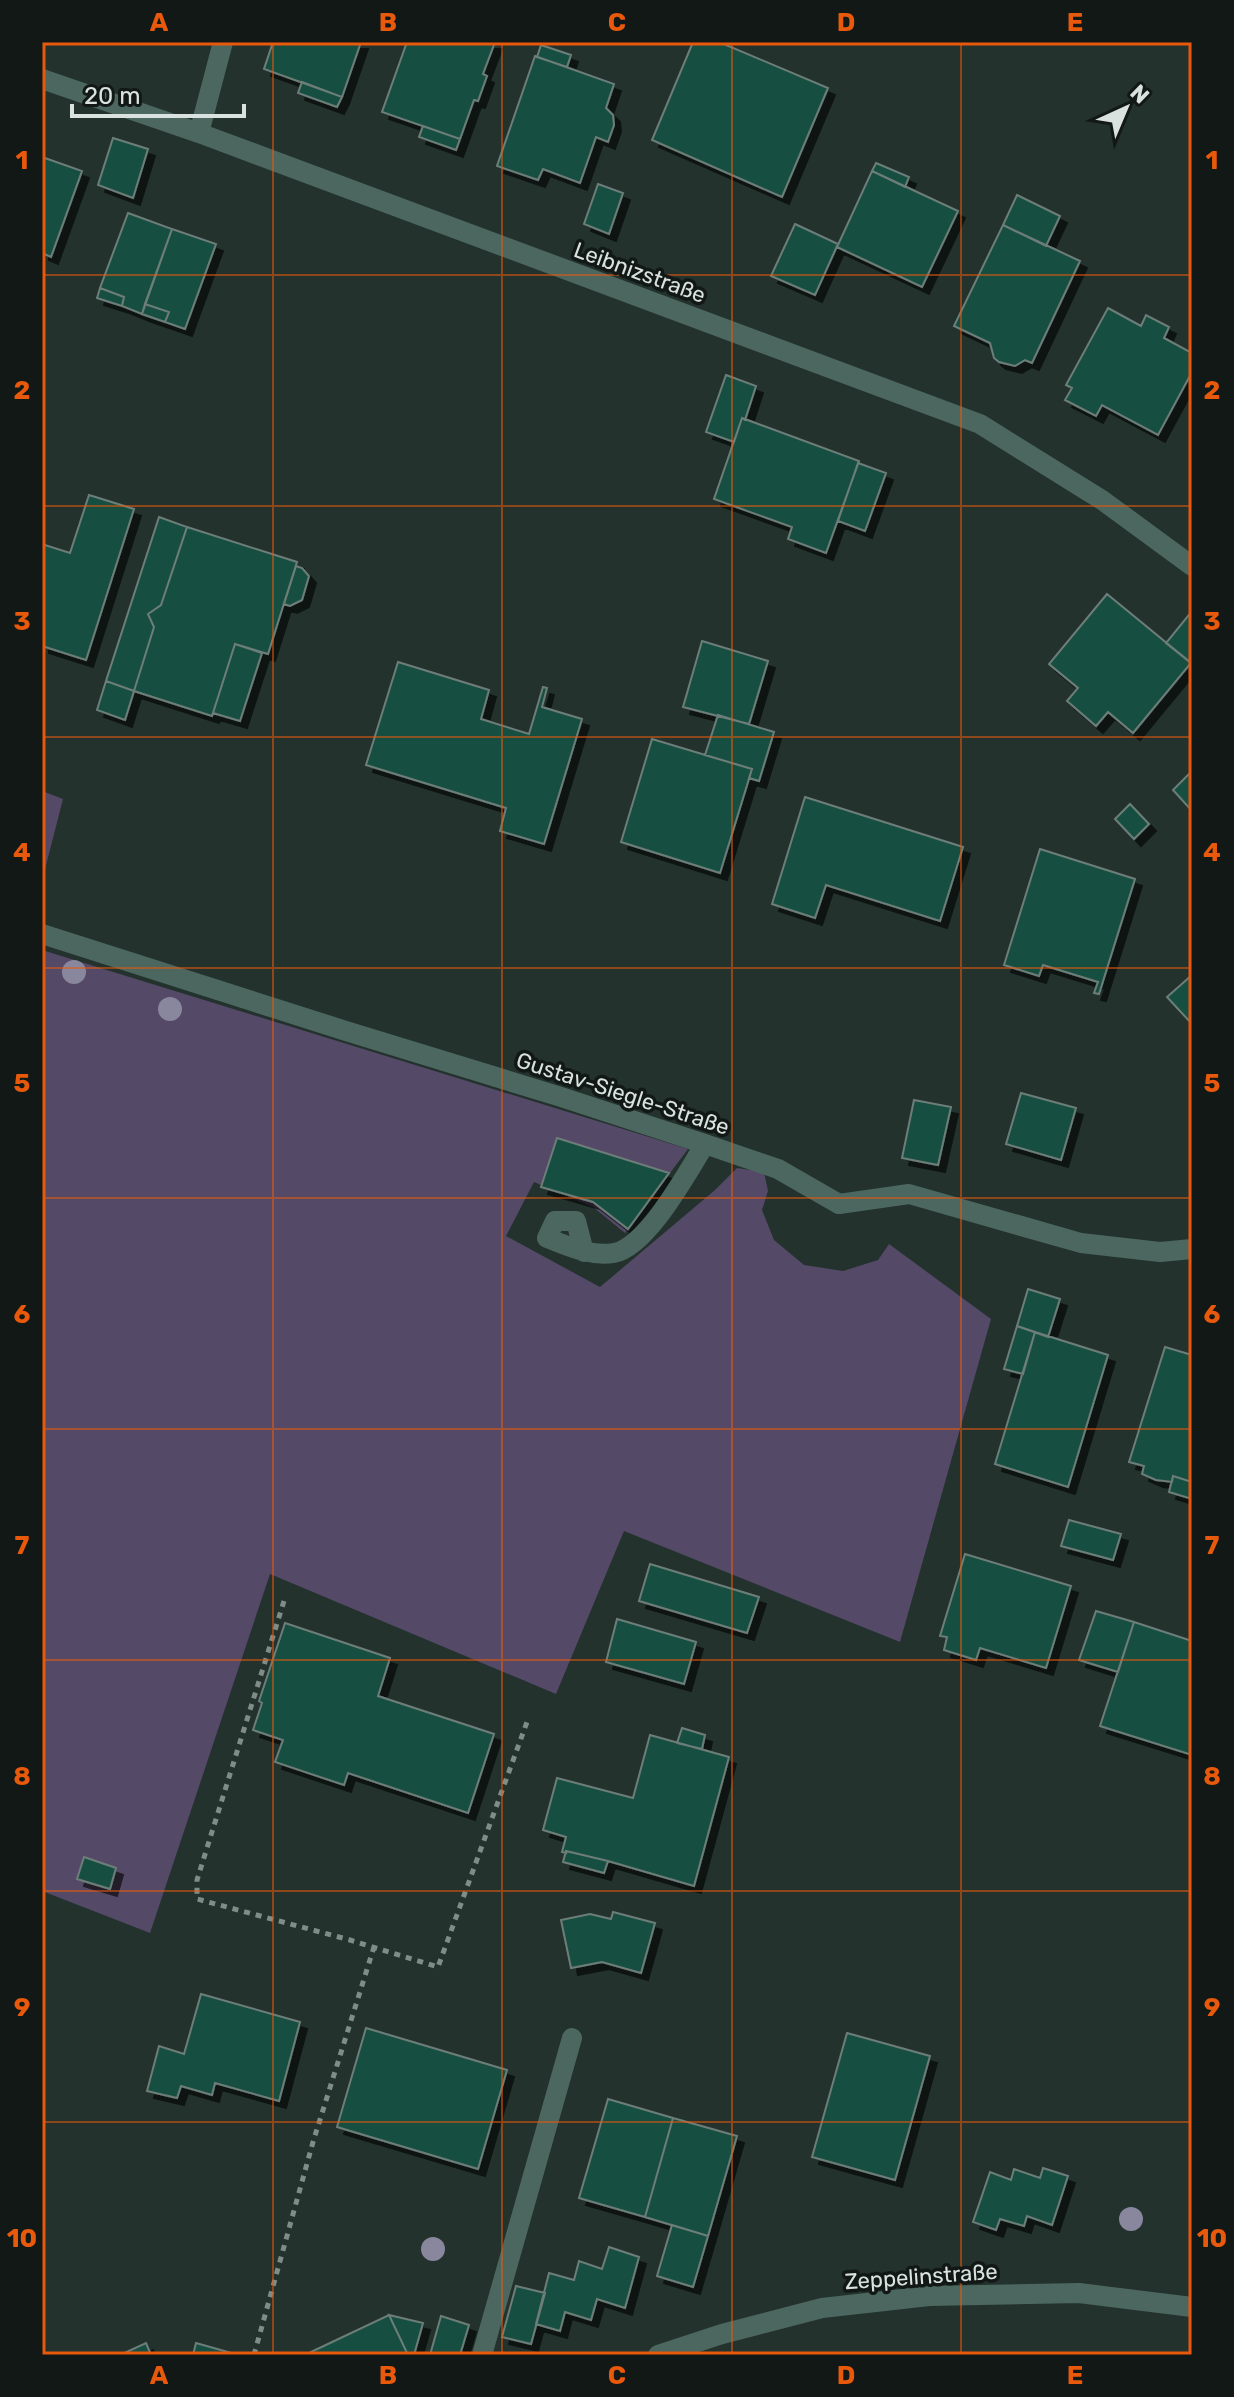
<svg xmlns="http://www.w3.org/2000/svg" width="1234" height="2397" viewBox="0 0 1234 2397" font-family="Rubik,sans-serif">
  <defs>
    <filter id="shadow"><feDropShadow dx="7" dy="7" stdDeviation="0" flood-color="#0009"/></filter>
  </defs>
  <rect width="100%" height="100%" fill="#23322d"/>
  <path fill="#544967" d="M42,791L63,799L42,881Z
    M42,950L688,1149L625,1233L593,1207L534,1182L506,1236L600,1287L715,1190L737,1168L764,1172L768,1191L762,1210L774,1240L804,1265L843,1271L878,1260L889,1244L991,1319L900,1642L624,1531L556,1694L270,1574L150,1933L42,1891Z"/>
  <path fill="#174f42" stroke="#6d7d78" stroke-width="2" filter="url(#shadow)" d="M273,42H361L342,97L264,69Z
    M407,42H495L483,74L487,76L478,101L474,100L460,139L382,112Z
    M693,42H719L828,88L782,197L652,140Z
    M541,45L571,55L567,67L537,57Z
    M535,56L614,84L606,108L613,115L614,125L608,142L596,137L580,183L543,169L538,180L497,166Z
    M302,82L342,97L337,107L298,93Z
    M423,126L460,139L456,150L419,137Z
    M113,138L148,149L133,198L98,185Z
    M42,157L82,171L51,257L42,253Z
    M876,163L909,177L905,187L872,171Z
    M872,171L958,211L922,287L837,247Z
    M598,184L623,193L609,234L584,224Z
    M1017,195L1060,216L1046,246L1003,225Z
    M128,213L172,229L142,314L122,306L124,297L100,288Z
    M795,224L838,244L815,295L771,276Z
    M1003,225L1080,261L1032,363L1025,360L1015,366L999,362L994,358L990,343L954,326Z
    M172,229L216,244L185,329L165,322L169,312L145,304Z
    M100,288L124,297L122,306L97,298Z
    M145,304L169,312L165,322L142,314Z
    M1108,308L1141,326L1146,315L1169,327L1164,338L1192,353V372L1158,435L1102,405L1096,416L1065,400L1072,388L1066,385Z
    M726,375L756,386L745,420L742,418L734,442L706,432Z
    M742,418L859,461L826,553L788,539L792,527L714,499Z
    M858,463L886,473L865,531L838,521Z
    M89,495L134,509L86,660L42,646V544L70,553Z
    M159,517L187,527L161,605L148,614L154,627L134,691L106,681Z
    M187,527L297,562L268,654L235,644L212,716L134,691L154,627L148,614L161,605Z
    M296,566L302,568L309,576L302,600L290,606L284,604Z
    M1107,594L1191,663L1133,733L1108,712L1096,726L1067,701L1078,688L1049,664Z
    M1192,611V664L1166,643Z
    M702,641L768,661L749,724L683,707Z
    M235,644L262,653L240,721L213,713Z
    M398,662L489,690L481,719L529,734L543,687L547,688L542,707L582,719L544,844L500,831L506,808L366,765Z
    M106,681L134,691L125,720L97,710Z
    M718,715L774,732L759,781L749,778L752,769L705,755Z
    M652,739L752,769L720,873L621,842Z
    M1192,771V811L1173,790Z
    M805,797L963,847L940,921L826,885L815,918L772,904Z
    M1130,804L1149,824L1134,839L1115,819Z
    M1040,849L1135,879L1099,994L1094,993L1098,982L1043,965L1039,976L1004,965Z
    M1192,975V1024L1167,997Z
    M1021,1093L1076,1108L1061,1160L1006,1144Z
    M914,1100L951,1107L938,1165L902,1158Z
    M557,1138L669,1173L628,1229L593,1202L541,1187Z
    M1028,1289L1060,1299L1048,1337L1017,1326Z
    M1017,1326L1035,1332L1023,1374L1004,1369Z
    M1035,1332L1108,1355L1068,1487L995,1464Z
    M1165,1347L1192,1355V1482L1173,1476L1172,1482L1156,1480L1142,1474L1144,1466L1129,1462Z
    M1173,1476L1192,1482V1499L1169,1492Z
    M1069,1520L1121,1534L1113,1560L1061,1546Z
    M965,1554L1071,1586L1046,1668L980,1648L976,1660L944,1650L947,1637L940,1636Z
    M650,1564L759,1597L747,1633L639,1601Z
    M1096,1611L1134,1622L1118,1672L1079,1660Z
    M617,1619L696,1642L684,1684L606,1662Z
    M1134,1622L1192,1641V1755L1100,1726Z
    M285,1623L390,1658L378,1696L494,1734L468,1813L348,1773L344,1785L275,1762L283,1740L253,1730L262,1703L259,1701Z
    M682,1728L705,1735L702,1749L677,1743Z
    M650,1735L729,1757L694,1886L608,1861L566,1851V1853L562,1852L566,1837L543,1830L557,1778L633,1798Z
    M566,1851L608,1861L604,1873L563,1862Z
    M84,1857L116,1868L110,1889L77,1879Z
    M613,1912L655,1923L641,1973L602,1962L571,1968L561,1920L590,1914L611,1919Z
    M201,1994L300,2022L279,2101L215,2083L212,2095L181,2086L177,2098L147,2091L159,2046L184,2054Z
    M366,2028L507,2070L478,2169L337,2127Z
    M847,2033L930,2056L895,2180L812,2157Z
    M608,2099L673,2118L645,2217L579,2198Z
    M673,2118L737,2136L708,2236L645,2217Z
    M1043,2168L1068,2176L1052,2225L1027,2216L1024,2226L1000,2219L996,2230L973,2222L990,2172L1011,2180L1014,2169L1040,2178Z
    M672,2225L708,2236L693,2287L657,2276Z
    M609,2247L639,2257L625,2308L597,2299L591,2320L565,2312L560,2331L536,2324L549,2273L574,2280L579,2261L602,2269Z
    M516,2286L545,2293L531,2344L502,2337Z
    M389,2315L408,2355H313L311,2352Z
    M389,2315L423,2323L414,2355H408Z
    M441,2316L469,2325L460,2355H430Z
    M146,2343L151,2355H120Z
    M196,2343L235,2354L234,2355H193Z"/>
  <g fill="none" stroke-linecap="round" stroke-linejoin="round">
    <path stroke="#808c88" stroke-width="5" stroke-dasharray="6 6" stroke-linecap="butt" d="M284,1601L197,1880V1899L350,1940L438,1967L527,1722
      M254,2355L313,2142L374,1947"/>
    <path stroke="#4c675f" stroke-width="20" d="M42,934L346,1031L558,1096L705,1144L778,1169L839,1204
      M584,1252L576,1221H555L547,1238C568,1246 591,1257 614,1253C647,1247 687,1173 705,1144
      M482,2355L572,2038"/>
    <path stroke="#4c675f" stroke-width="20" d="M42,79L199,133L980,424L1102,500L1192,566
      M199,133L223,42
      M839,1204L909,1194L1081,1243L1160,1252L1192,1249"/>
    <path stroke="#4c675f" stroke-width="20" d="M658,2355L722,2334L822,2308L929,2296L1079,2293L1192,2307"/>
  </g>
  <g fill="#89879e">
    <circle cx="74" cy="972" r="12"/>
    <circle cx="170" cy="1009" r="12"/>
    <circle cx="1131" cy="2219" r="12"/>
    <circle cx="433" cy="2249" r="12"/>
  </g>
  <path fill="none" stroke="#e8590c" stroke-width="2" stroke-opacity="0.55" d="M273,42V2355M502,42V2355M732,42V2355M961,42V2355M42,275H1192M42,506H1192M42,737H1192M42,968H1192M42,1198H1192M42,1429H1192M42,1660H1192M42,1891H1192M42,2122H1192"/>
  <g text-anchor="middle" stroke-width="7" stroke-linejoin="round" paint-order="stroke">
    <g font-size="22" fill="#d9e2df" stroke="#121816">
      <text transform="translate(640 272) rotate(20)" y="8">Leibnizstraße</text>
      <text transform="translate(623 1093) rotate(18)" y="8">Gustav-Siegle-Straße</text>
      <text transform="translate(921 2276) rotate(-4)" y="8">Zeppelinstraße</text>
    </g>
  </g>
  <rect width="1234" height="2397" fill="none" stroke="#121816" stroke-width="88"/>
  <g transform="translate(1126 108) rotate(44)" stroke="#121816" stroke-width="6" paint-order="stroke">
  <path d="M0-6L14 30L0 20L-14 30Z" fill="#d9e2df"/>
  <text y="-12" font-size="22" font-weight="bold" text-anchor="middle" fill="#d9e2df">N</text>
  </g>
  <path d="M72 104v12h172v-12" fill="none" stroke="#d9e2df" stroke-width="4"/>
  <text x="84" y="104" font-size="24" fill="#d9e2df" stroke="#121816" stroke-width="6" paint-order="stroke">20 m</text>
  <rect x="44" y="44" width="1146" height="2309" fill="none" stroke="#e8590c" stroke-width="3"/>
  <g font-size="26" text-anchor="middle" font-weight="bold" fill="#e8590c">
    <text x="159" y="31">A</text>
    <text x="388" y="31">B</text>
    <text x="617" y="31">C</text>
    <text x="846" y="31">D</text>
    <text x="1075" y="31">E</text>
    <text x="22" y="169">1</text>
    <text x="1212" y="169">1</text>
    <text x="22" y="399">2</text>
    <text x="1212" y="399">2</text>
    <text x="22" y="630">3</text>
    <text x="1212" y="630">3</text>
    <text x="22" y="861">4</text>
    <text x="1212" y="861">4</text>
    <text x="22" y="1092">5</text>
    <text x="1212" y="1092">5</text>
    <text x="22" y="1323">6</text>
    <text x="1212" y="1323">6</text>
    <text x="22" y="1554">7</text>
    <text x="1212" y="1554">7</text>
    <text x="22" y="1785">8</text>
    <text x="1212" y="1785">8</text>
    <text x="22" y="2016">9</text>
    <text x="1212" y="2016">9</text>
    <text x="22" y="2247">10</text>
    <text x="1212" y="2247">10</text>
    <text x="159" y="2384">A</text>
    <text x="388" y="2384">B</text>
    <text x="617" y="2384">C</text>
    <text x="846" y="2384">D</text>
    <text x="1075" y="2384">E</text>
  </g>
</svg>
